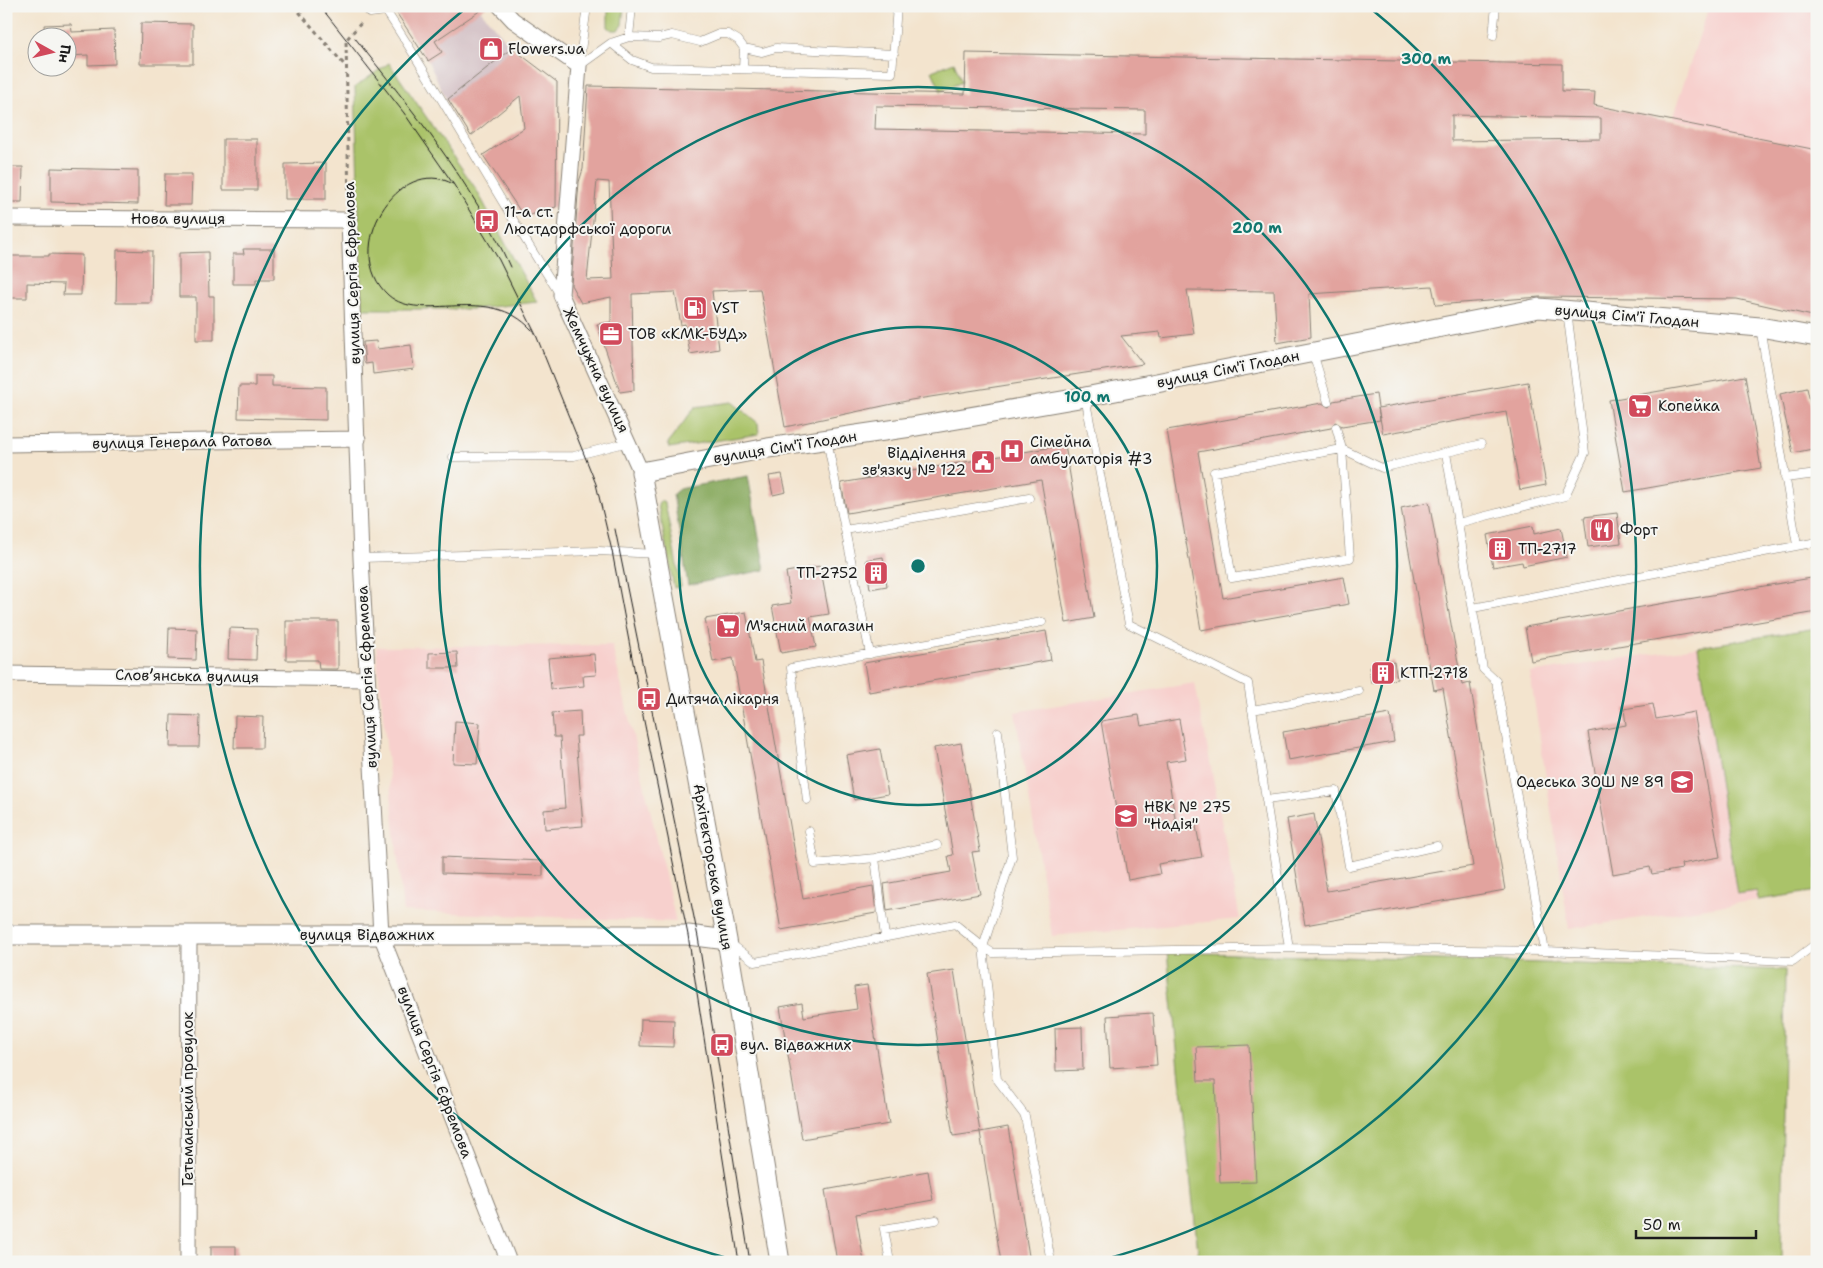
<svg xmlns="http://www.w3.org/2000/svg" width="1823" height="1268" viewBox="0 0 1823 1268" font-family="'Shantell Sans',sans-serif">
  <rect width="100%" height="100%" fill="#f6f6f2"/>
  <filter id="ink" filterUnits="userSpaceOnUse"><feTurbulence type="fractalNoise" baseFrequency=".02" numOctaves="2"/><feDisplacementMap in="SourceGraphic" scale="10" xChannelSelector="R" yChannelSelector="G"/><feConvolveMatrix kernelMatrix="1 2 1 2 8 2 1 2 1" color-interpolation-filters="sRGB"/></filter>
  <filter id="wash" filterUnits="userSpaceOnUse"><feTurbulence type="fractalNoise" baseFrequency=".0096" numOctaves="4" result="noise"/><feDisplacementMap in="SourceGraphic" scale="20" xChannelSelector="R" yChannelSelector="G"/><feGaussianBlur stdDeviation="1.12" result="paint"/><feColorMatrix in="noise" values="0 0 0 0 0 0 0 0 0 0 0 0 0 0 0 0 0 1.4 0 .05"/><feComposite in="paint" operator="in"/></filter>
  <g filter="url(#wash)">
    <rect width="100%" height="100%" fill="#f3e4ce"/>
    <path fill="#f7d0cd" d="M1709,6H1817V150L1672,119Z
      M1817,628V891L1569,929L1530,673Z
      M612,645L676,922L403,911L376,647Z
      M1195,683L1240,919L1052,936L1015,712Z"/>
    <path fill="#d2bec3" d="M392,6H477L512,48L447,101L428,61Z"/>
    <path fill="#aac369" stroke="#637042" d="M608,6H624L622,25L618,30H612L608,27Z
      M954,62L962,82L941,91L932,71Z
      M389,63L476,189L537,302L473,309H362L355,87Z
      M732,402L758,423L759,434L669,448L668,443L695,407Z
      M663,501L665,503L681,586L674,588L658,505L660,501Z
      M1817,628V891L1758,900L1757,891L1737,894L1698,647Z
      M1167,952L1785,970L1781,1262H1199Z"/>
    <path fill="#87a95d" stroke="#52623c" d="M748,476L765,570L688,585L673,494L679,489Z"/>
    <g id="blocks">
      <path fill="#e2a39e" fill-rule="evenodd" d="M392,6H487L435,41L442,52L428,61Z
        M141,23L193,24V64H140Z
        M71,24L72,32L114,30L115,64L88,65V55L68,56V38H45L44,25Z
        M512,48L557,82L556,207L524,217L483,155L524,128L520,96L471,136L448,99Z
        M966,53L1562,64V91L1595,92L1594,105L1817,150V317L1737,299L1540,297L1436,305L1432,286L1309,294L1311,337L1277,343L1274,291L1187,290L1194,334L1161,338L1160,332L1121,336L1143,364L911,400L785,427L760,289L712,291L719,349L690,354L685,324L681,325L675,292L632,294L634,390L620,392L597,324L611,322V297L581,303L571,285L579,182L583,169L588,86L965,94ZM876,106L1145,110V134L875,129ZM1452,115L1601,118V139L1452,141ZM597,181L609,182L613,279L587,280Z
        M223,139H257V190H223Z
        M326,163V199H285V164Z
        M6,167H23L22,202H6Z
        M51,168L138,170V204L51,202Z
        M165,174H192L191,205H164Z
        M243,249H274V279H256V284H233V254H244Z
        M117,250L152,251L151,303H116Z
        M208,252L209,296H214V340H196V297H179V253Z
        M49,254L82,255L81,295H63L64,284L27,283V298H6V256H49Z
        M376,341L377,349L411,345L414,369L373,374L372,363L365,364L363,342Z
        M255,376H272V386L326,387V420L238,418L239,386H255Z
        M1745,376L1761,468L1625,492L1609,400Z
        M1528,382L1546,485L1520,490L1506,412L1383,434L1378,408Z
        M1807,388L1817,434V448L1793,453L1780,394Z
        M1376,394L1380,420L1342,426L1335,422L1331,428L1198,452L1223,598L1344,577L1349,604L1201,630L1167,430L1322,403L1329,407L1333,401Z
        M1065,445L1094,618L1066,623L1041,480L847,513L841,483Z
        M782,474L786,492L773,495L769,476Z
        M1429,502L1462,685L1470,683L1505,890L1305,925L1287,819L1314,814L1327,891L1473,866L1443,688L1434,690L1401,508Z
        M1617,513L1621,543L1588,547L1584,517Z
        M1533,526L1534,534L1561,528L1567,557L1523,566L1522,562L1493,567L1487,535Z
        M883,557L887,586L870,589L866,560Z
        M820,566L829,614L810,617L816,647L781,653L772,606L791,603L786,572Z
        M1817,577V612L1531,661L1525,627Z
        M746,612L755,662L761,661L803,899L873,886L876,913L781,930L733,658L713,662L705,619Z
        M286,621H338V669H319L318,660H286Z
        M169,628L197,629L196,660L168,659Z
        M229,628L257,629L256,660L228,659Z
        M1046,631L1051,660L869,692L864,663Z
        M457,652L458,668H429V653Z
        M594,654L596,675L583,676L584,686L551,689L548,658Z
        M1394,662L1397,679L1371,683L1369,667Z
        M1653,704L1656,719L1694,712L1720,857L1681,864L1682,869L1652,874L1650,867L1613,874L1588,732L1626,725L1624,709Z
        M580,711L581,736H576L583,826L545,829L544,810L565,808L560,737H554L552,713Z
        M1390,714L1394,742L1288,760L1283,732Z
        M171,715L200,716L199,747H170Z
        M1139,715L1141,726L1179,719L1186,759L1166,762L1176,824L1195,821L1202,857L1158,864L1160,874L1128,880L1101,721Z
        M235,716L263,717L262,748H234Z
        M455,721L480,723L477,764L453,763Z
        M961,743L980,851L972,852L980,894L887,911L884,884L951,872L948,856L953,855L934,748Z
        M880,749L888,794L854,800L846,755Z
        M442,857L543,861V876L442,873Z
        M954,970L980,1132L953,1136L927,974Z
        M867,985L889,1124L802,1139L780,1007L802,1003L804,1017L857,1009L854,987Z
        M1153,1013L1157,1065L1110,1068L1107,1016Z
        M641,1019L674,1020L673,1047L640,1046Z
        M1082,1027L1083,1070L1056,1071L1055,1028Z
        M1249,1045L1256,1182L1220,1183L1215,1081H1198L1196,1047Z
        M1008,1127L1030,1262H1001L980,1132Z
        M928,1171L933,1200L856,1214L864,1262H837L825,1190Z
        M211,1246H236V1262H211Z"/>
    </g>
  </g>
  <g filter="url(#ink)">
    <use href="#blocks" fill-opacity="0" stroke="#888075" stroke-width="1"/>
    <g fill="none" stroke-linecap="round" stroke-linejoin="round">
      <defs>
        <path id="service" d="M364,6L370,13L386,11C447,103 499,201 559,293
          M1493,36L1496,6
          M629,37L632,6
          M611,43L632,60L651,67L892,73L897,6
          M744,48L762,52L776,48L894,54
          M579,66L611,43L629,37L659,38L672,35L700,42L719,34H728L738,40L744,48L743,69
          M579,66L587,6
          M1760,327L1797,545
          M1313,353L1328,402
          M1085,397L1129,624L1248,683L1289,948
          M1336,427L1342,449L1350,558L1232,578L1214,472L1342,449L1382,468L1481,444
          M827,440L870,654
          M1446,453L1483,669L1496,681L1545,951L1793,961L1817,943
          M453,457L574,456L629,442
          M1785,478L1817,474
          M1458,523L1565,496L1585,453L1567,311
          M845,530L1029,498
          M361,558L599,551L656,554
          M1473,608L1817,542
          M1252,710L1359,691
          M998,732L1012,857L983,947L997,1079L1025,1116L1051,1262
          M807,800L791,668L1042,622
          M1266,800L1336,791L1349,866L1437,846
          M809,831L815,864L875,858
          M885,937L875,858L937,845
          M730,943L755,962L955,924L983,947L993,953L1289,948L1545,951
          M890,1262L884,1229L936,1220"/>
        <path id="minor" d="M500,6L513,20L579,66L561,295L641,472
          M6,218L349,220L361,558L381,935L509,1262
          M6,444L358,439
          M6,674L367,679
          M188,1262L189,936"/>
        <path id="tertiary" d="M6,935H688L727,940
          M780,1262L727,940L641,472L768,448L911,427L1085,397L1539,308L1760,327L1817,337"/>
      </defs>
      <use href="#service" stroke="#888075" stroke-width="9"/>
      <use href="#minor" stroke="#888075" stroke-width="17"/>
      <use href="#tertiary" stroke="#888075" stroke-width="21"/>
      <path stroke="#888075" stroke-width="3" stroke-dasharray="4 4" stroke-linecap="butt" d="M294,6L347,68
        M349,206L346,40L363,21"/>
      <use href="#service" stroke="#fff" stroke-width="8"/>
      <use href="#minor" stroke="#fff" stroke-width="15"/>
      <use href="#tertiary" stroke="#fff" stroke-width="19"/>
      <path stroke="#1c1c1c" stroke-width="1" d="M320,6L404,113L454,185L499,260L536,335L596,484L612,551L644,721L688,935L739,1262
        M355,38C412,110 473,183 510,267
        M453,184C399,153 339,250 388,295C422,325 488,282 532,330
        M615,529L698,937L750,1262"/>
    </g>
  </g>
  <g fill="none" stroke="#0f766e" stroke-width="2.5">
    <circle cx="918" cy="566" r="239"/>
    <circle cx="918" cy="566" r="479"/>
    <path d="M738 1261A718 718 0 0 1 466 8M1370 8A718 718 0 0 1 1098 1261"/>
  </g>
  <defs>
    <symbol id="shop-square" viewBox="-11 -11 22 22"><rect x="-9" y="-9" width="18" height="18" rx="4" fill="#d1495b" stroke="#f6f6f2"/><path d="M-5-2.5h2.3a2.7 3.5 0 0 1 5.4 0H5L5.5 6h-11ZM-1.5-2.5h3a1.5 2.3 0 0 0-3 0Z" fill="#fff"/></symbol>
    <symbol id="bus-square" viewBox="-11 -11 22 22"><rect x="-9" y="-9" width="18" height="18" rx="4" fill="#d1495b" stroke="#f6f6f2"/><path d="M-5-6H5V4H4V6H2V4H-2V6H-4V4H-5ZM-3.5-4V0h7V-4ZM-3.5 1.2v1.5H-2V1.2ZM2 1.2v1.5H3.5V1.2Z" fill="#fff"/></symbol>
    <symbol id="fuel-square" viewBox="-11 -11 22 22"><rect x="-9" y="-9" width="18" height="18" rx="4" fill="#d1495b" stroke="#f6f6f2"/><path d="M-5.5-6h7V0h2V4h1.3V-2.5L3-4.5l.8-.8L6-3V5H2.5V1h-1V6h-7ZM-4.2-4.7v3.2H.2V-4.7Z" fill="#fff"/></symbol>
    <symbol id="office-square" viewBox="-11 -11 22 22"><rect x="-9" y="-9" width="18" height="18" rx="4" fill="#d1495b" stroke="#f6f6f2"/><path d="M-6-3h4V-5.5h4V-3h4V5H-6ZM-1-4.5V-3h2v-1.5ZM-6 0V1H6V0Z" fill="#fff"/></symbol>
    <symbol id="supermarket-square" viewBox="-11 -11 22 22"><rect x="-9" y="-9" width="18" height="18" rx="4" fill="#d1495b" stroke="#f6f6f2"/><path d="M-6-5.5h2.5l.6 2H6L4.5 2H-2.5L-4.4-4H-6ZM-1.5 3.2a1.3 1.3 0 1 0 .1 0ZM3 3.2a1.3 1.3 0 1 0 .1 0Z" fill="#fff"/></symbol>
    <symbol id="hospital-square" viewBox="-11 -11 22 22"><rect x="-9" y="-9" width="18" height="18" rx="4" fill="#d1495b" stroke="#f6f6f2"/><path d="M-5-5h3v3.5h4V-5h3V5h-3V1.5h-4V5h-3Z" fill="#fff"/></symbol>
    <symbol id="civic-square" viewBox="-11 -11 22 22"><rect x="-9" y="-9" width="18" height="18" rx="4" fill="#d1495b" stroke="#f6f6f2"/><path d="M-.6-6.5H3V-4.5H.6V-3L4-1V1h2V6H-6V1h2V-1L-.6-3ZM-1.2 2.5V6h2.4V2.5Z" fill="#fff"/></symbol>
    <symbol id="restaurant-square" viewBox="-11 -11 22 22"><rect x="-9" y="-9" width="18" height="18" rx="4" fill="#d1495b" stroke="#f6f6f2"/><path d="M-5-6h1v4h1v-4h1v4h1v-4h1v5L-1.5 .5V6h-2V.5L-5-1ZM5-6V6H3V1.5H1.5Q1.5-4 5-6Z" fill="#fff"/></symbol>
    <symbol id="building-square" viewBox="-11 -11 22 22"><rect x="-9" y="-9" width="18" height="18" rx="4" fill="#d1495b" stroke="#f6f6f2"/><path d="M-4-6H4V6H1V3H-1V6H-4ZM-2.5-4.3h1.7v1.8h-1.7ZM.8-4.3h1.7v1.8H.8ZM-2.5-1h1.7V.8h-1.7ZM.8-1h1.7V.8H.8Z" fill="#fff"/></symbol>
    <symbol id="school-square" viewBox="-11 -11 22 22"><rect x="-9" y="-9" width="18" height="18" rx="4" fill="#d1495b" stroke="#f6f6f2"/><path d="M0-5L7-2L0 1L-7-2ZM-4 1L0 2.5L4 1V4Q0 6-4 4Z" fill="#fff"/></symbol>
  </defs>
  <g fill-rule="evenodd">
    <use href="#shop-square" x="477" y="35" width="28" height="28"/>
    <use href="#bus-square" x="473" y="207" width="28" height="28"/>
    <use href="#fuel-square" x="681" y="294" width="28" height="28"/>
    <use href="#office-square" x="597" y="320" width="28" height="28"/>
    <use href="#supermarket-square" x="1626" y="392" width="28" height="28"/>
    <use href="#hospital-square" x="998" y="437" width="28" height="28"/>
    <use href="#civic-square" x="969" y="448" width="28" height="28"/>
    <use href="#restaurant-square" x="1588" y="516" width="28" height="28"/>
    <use href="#building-square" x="1486" y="535" width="28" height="28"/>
    <use href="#building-square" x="862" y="559" width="28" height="28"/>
    <use href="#supermarket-square" x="714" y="612" width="28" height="28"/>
    <use href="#building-square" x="1369" y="659" width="28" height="28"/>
    <use href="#bus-square" x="635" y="685" width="28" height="28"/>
    <use href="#school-square" x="1668" y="768" width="28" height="28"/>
    <use href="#school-square" x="1112" y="802" width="28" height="28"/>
    <use href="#bus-square" x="708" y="1031" width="28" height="28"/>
  </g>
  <g text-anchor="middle" stroke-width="4" stroke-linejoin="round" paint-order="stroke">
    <g font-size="15" fill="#1c1c1c" stroke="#f6f6f2" text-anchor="start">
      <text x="508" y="54">Flowers.ua</text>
      <text x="504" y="217">11-а ст.<tspan x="504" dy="17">Люстдорфської дороги</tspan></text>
      <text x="712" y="313">VST</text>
      <text x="628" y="339">ТОВ «КМК-БУД»</text>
      <text x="1658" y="411">Копейка</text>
      <text x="1030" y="447">Сімейна<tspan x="1030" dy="17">амбулаторія #3</tspan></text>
      <text x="966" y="458" text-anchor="end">Відділення<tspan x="966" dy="17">зв'язку № 122</tspan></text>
      <text x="1620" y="535">Форт</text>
      <text x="1518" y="554">ТП-2717</text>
      <text x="858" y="578" text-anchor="end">ТП-2752</text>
      <text x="746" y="631">М'ясний магазин</text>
      <text x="1400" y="678">КТП-2718</text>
      <text x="666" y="704">Дитяча лікарня</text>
      <text x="1664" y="787" text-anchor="end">Одеська ЗОШ № 89</text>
      <text x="1144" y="812">НВК № 275<tspan x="1144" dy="17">"Надія"</tspan></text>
      <text x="740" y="1050">вул. Відважних</text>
    </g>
    <g font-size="15" fill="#1c1c1c" stroke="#f6f6f2">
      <text x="178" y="224">Нова вулиця</text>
      <text transform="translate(352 273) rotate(-92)" y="5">вулиця Сергія Єфремова</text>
      <text transform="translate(1627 316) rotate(5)" y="5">вулиця Сім'ї Глодан</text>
      <text transform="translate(1228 369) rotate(-11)" y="5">вулиця Сім'ї Глодан</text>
      <text transform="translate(596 370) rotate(65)" y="5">Жемчужна вулиця</text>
      <text transform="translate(182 442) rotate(-1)" y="5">вулиця Генерала Ратова</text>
      <text transform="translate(785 447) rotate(-9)" y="5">вулиця Сім'ї Глодан</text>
      <text transform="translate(187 676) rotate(1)" y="5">Словʼянська вулиця</text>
      <text transform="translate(367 677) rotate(-93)" y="5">вулиця Сергія Єфремова</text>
      <text transform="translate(713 867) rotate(80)" y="5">Архітекторська вулиця</text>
      <text x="367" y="940">вулиця Відважних</text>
      <text transform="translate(435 1072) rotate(69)" y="5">вулиця Сергія Єфремова</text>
      <text transform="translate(188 1099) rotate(-90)" y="5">Гетьманський провулок</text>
    </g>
  </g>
  <circle cx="918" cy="566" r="8" fill="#0f766e" stroke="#f6f6f2" stroke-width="2.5"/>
  <g font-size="15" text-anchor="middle" font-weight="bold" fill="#0f766e" stroke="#f6f6f2" stroke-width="4" stroke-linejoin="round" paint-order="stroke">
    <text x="1426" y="64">300 m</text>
    <text x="1257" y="233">200 m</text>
    <text x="1087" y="402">100 m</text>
  </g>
  <rect width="1823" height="1268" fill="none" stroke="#f6f6f2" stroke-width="25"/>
  <g transform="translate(52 52) rotate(98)"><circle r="24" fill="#f6f6f2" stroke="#9f9f9c"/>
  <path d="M0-4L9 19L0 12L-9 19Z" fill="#d1495b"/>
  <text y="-8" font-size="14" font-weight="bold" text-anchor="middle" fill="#1c1c1c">Пн</text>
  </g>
  <path d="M1636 1230v8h120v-8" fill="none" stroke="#1c1c1c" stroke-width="2.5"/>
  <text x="1643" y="1230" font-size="15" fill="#1c1c1c" stroke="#f6f6f2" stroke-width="4" paint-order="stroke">50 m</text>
</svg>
